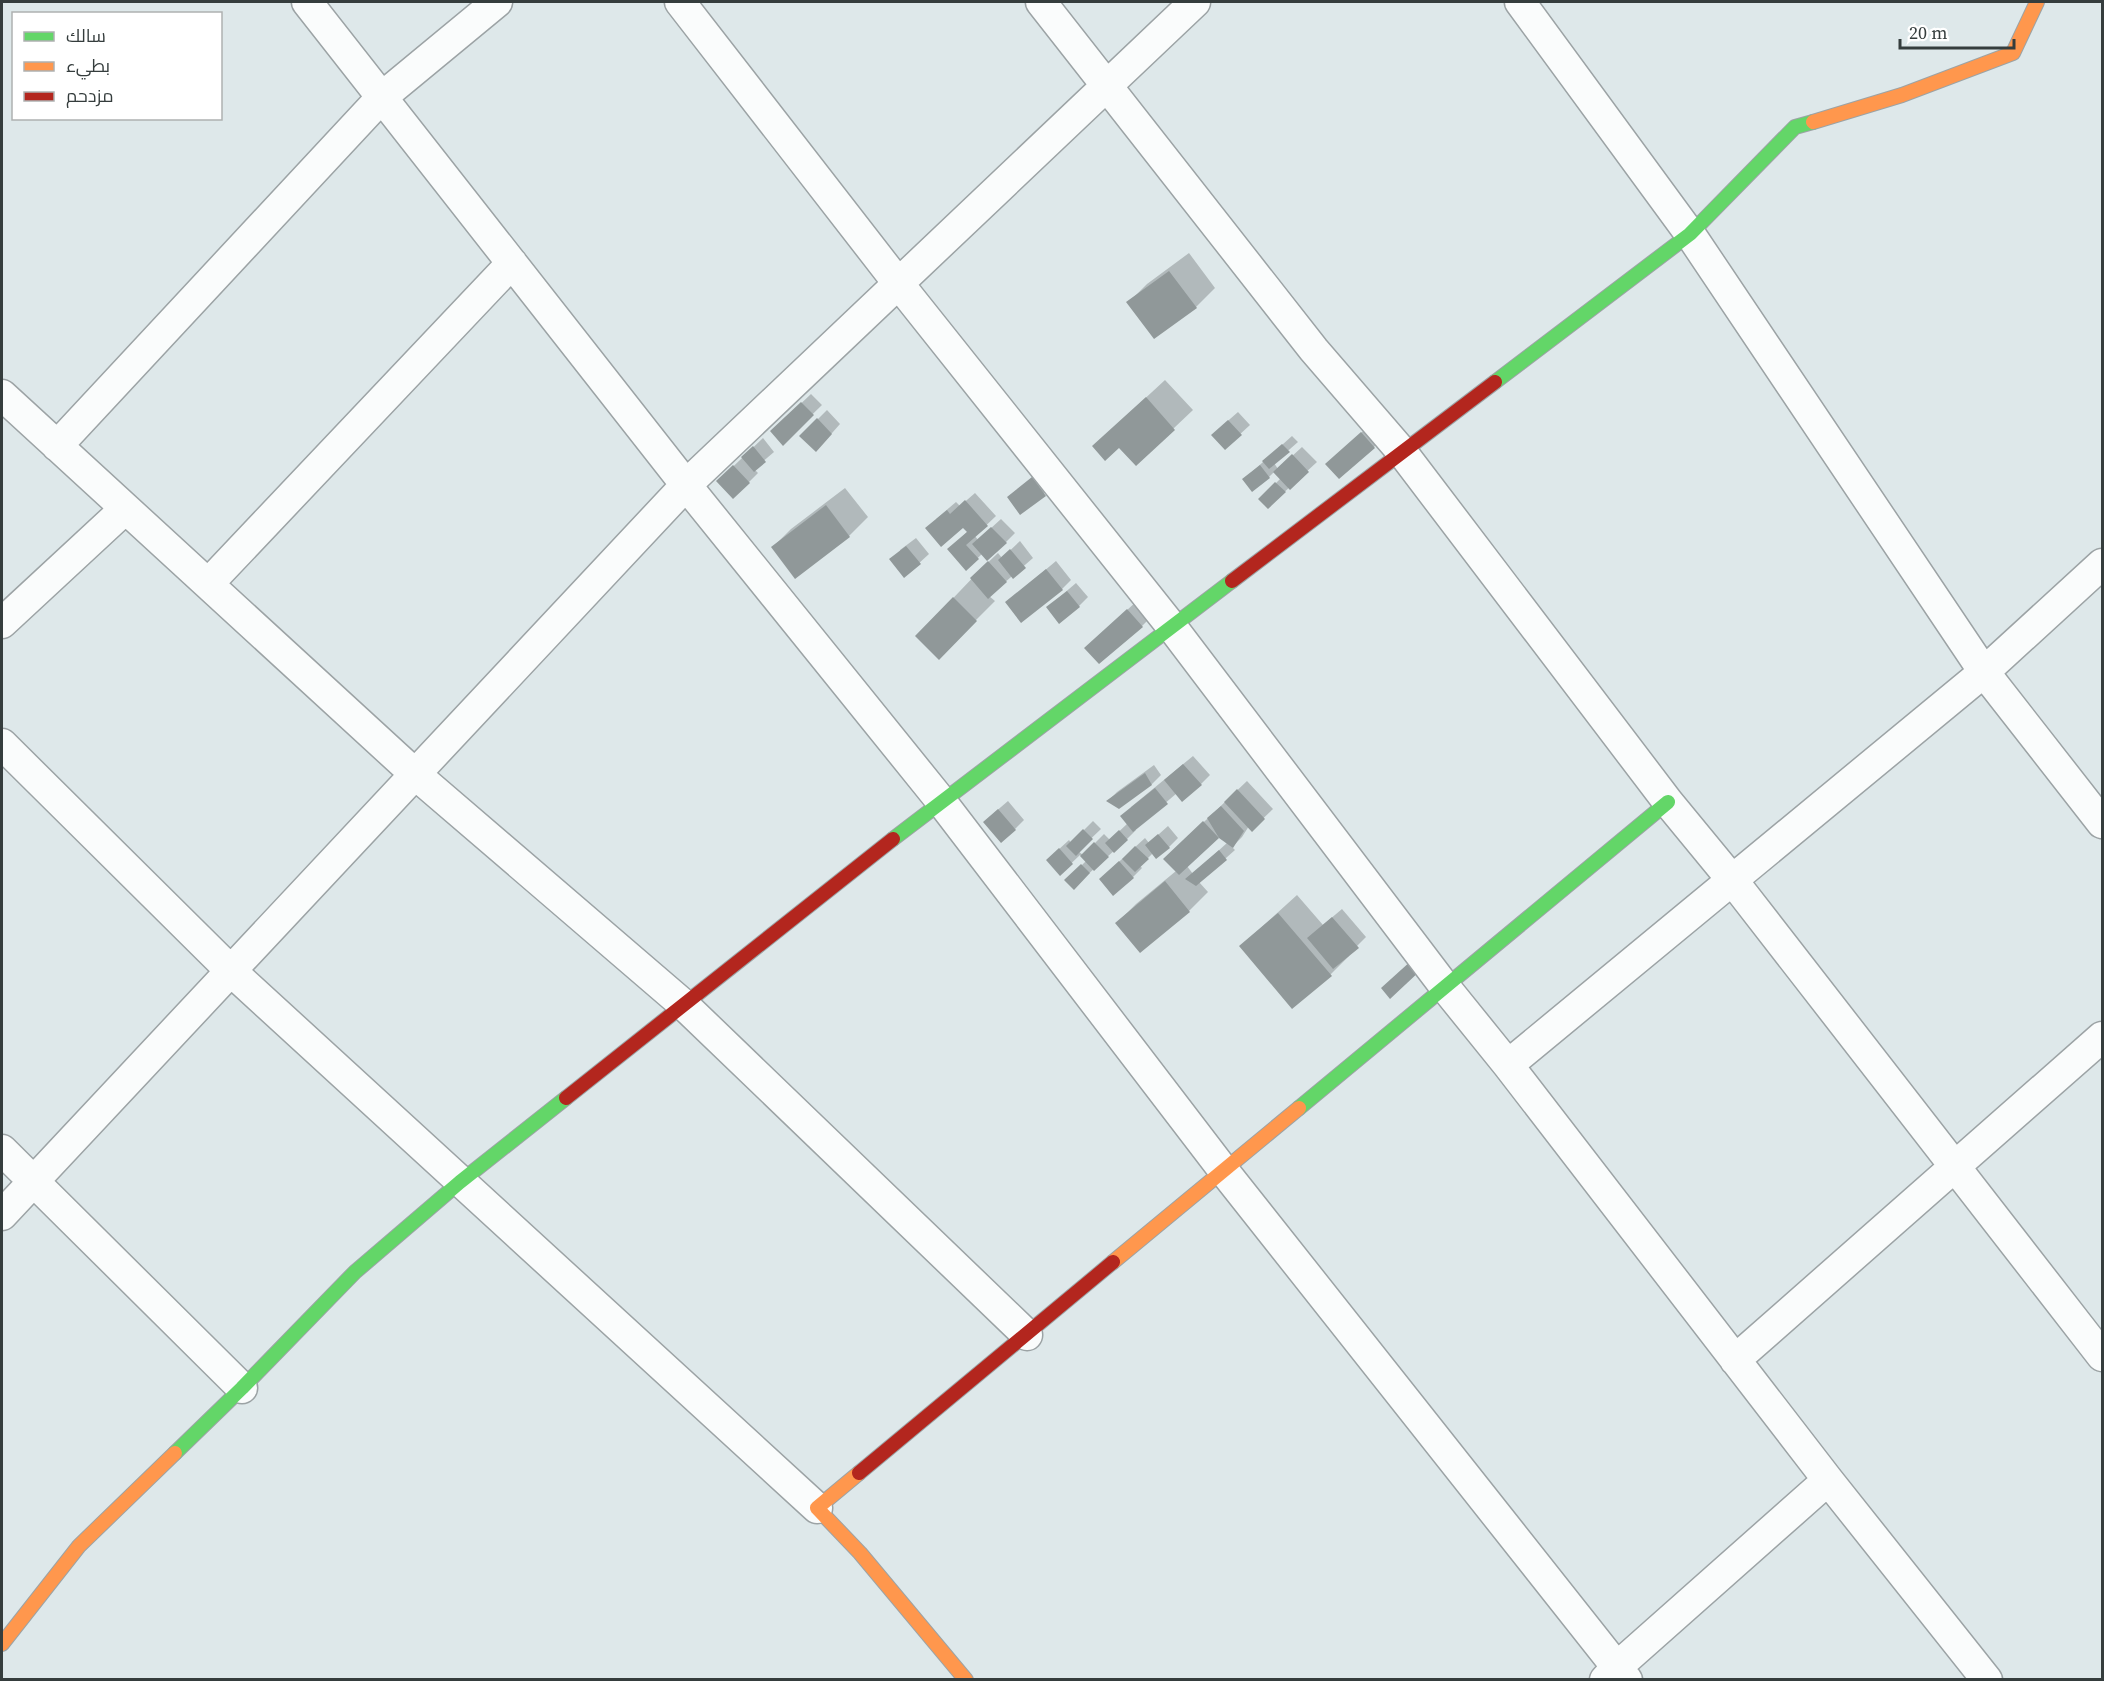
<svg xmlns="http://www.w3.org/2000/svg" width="2104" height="1681" viewBox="0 0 2104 1681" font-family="'Source Serif 4',Cairo,serif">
  <rect width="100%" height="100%" fill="#dee8ea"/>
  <path fill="#0003" fill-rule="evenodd" d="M1189,253L1215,288L1196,307L1128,303L1147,284Z
    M1165,380L1193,410L1136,464L1113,428Z
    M811,394L822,405L783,443L772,431Z
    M827,410L840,424L825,441L801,436Z
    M1238,412L1250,425L1225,448L1222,426Z
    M1370,425L1382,438L1374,447L1336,455Z
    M1292,436L1298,442L1274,463L1278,469L1302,447L1317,462L1268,507L1260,499L1281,478L1275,471L1269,477L1244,479Z
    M763,438L774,452L754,469L758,473L749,482L718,481Z
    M1042,470L1054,485L1021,513L1008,497Z
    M845,488L868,517L849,536L773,547L791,529Z
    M975,493L996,516L975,536L978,540L1001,519L1015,533L1006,542L982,554L966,569L949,550L968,531L964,526L936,519L956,502L960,506Z
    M916,538L929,554L905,576L900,550Z
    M1020,541L1033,558L989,596L995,601L939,657L917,636L981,569L998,553L1002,558Z
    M1056,561L1071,580L1062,589L1007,602Z
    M1076,583L1088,597L1079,606L1048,607Z
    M1137,601L1151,617L1142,626L1095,639Z
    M1193,756L1210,775L1201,784L1177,793L1135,829L1136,830L1127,839L1074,887L1067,880L1086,861L1080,855L1060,874L1057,851L1069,840L1071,843L1093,821L1101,829L1078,851L1083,855L1104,834L1110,840L1128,823L1131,807Z
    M1154,765L1161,775L1152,784L1119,807L1108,801L1117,792Z
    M1247,781L1273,809L1252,829L1249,826L1242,837L1232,847L1235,850L1199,882L1208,892L1189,911L1117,923L1136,904L1176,871L1165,859ZM1219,836L1228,842L1193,874L1187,866Z
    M1008,801L1024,820L1015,829L994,813Z
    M1168,826L1178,838L1169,847L1153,853L1140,866L1142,868L1133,877L1110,870L1145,838L1149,843Z
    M1297,895L1323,925L1342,909L1366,937L1348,955L1349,956L1330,975L1241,946Z"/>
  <path fill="#909899" d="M1169,271L1197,308L1154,339L1126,302Z
    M1146,397L1175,430L1136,466L1119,448L1105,461L1092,446Z
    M801,402L814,415L783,446L770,431Z
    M817,418L832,434L816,452L799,436Z
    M1228,420L1242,435L1225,450L1211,435Z
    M1361,432L1375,448L1339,479L1325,464Z
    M1282,444L1290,452L1269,469L1262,461Z
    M753,446L766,462L754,472L741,457Z
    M1292,454L1309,472L1290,490L1273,472Z
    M733,465L750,483L733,499L716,481Z
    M1260,465L1270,478L1252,492L1242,479Z
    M1032,477L1046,496L1020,515L1007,497Z
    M1275,482L1286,492L1268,509L1258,499Z
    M965,500L988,526L966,545L979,559L966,571L947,549L967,532L963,528L941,547L925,528L947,510L950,514Z
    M826,505L850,537L795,579L771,547Z
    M991,527L1007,543L987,561L972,544Z
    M906,546L921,564L904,578L889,559Z
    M1010,549L1026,568L1013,579L998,560Z
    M988,561L1007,582L988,599L970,578Z
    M1046,569L1063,590L1021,623L1005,602Z
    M1067,591L1080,607L1059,624L1046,607Z
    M953,597L977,621L939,660L915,636Z
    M1127,609L1143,627L1099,664L1084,648Z
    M1183,764L1202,785L1182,802L1164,780Z
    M1145,773L1152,785L1119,809L1106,801Z
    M1155,788L1168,804L1133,832L1120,816Z
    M1237,789L1265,819L1252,832L1224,802Z
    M1221,806L1244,831L1233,848L1219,838L1207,818Z
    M998,809L1016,830L1001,843L983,822Z
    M1203,821L1219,838L1179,875L1163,859Z
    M1083,829L1093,839L1076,856L1066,846Z
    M1119,830L1128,840L1114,853L1105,843Z
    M1158,834L1170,848L1156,859L1145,845Z
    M1094,842L1109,857L1094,871L1080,856Z
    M1135,846L1149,859L1135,872L1122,859Z
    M1059,848L1073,864L1060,876L1046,860Z
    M1219,850L1227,860L1196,886L1185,879Z
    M1119,861L1134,878L1113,896L1099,879Z
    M1081,864L1090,873L1074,890L1064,880Z
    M1165,881L1190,912L1140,953L1115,923Z
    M1278,913L1332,976L1292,1009L1239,946Z
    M1332,917L1359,948L1333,969L1307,938Z
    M1412,960L1421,970L1390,999L1381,988Z"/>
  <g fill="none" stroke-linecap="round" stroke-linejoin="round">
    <defs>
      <path id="street" d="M307,2L686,485L941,801L1224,1171L1627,1680
        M680,2L898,283L1172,627L1445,987L1508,1065L1828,1480L1987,1680
        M1041,2L1314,350L1402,452L1668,802L1733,881L2102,1356
        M1520,2L1690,234L1984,672L2102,823
        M2,395L415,774L684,1005L1027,1335
        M57,446L382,97L497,2
        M208,584L512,263
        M2,623L125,509
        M2,744L231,971L817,1508
        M1508,1065L1984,672L2102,564
        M2,1150L242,1388
        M2,1215L686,485L1195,2
        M1735,1360L2102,1037
        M1605,1680L1617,1667L1828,1480"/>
      <path id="fast" d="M1495,382L1690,234L1795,127L1813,122
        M893,839L1232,581
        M1299,1108L1668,802
        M175,1453L242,1388L355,1272L460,1182L566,1098"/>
      <path id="slow" d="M1813,122L1902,95L2013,53L2037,2
        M1113,1262L1299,1108
        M859,1473L817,1508L860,1553L966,1680
        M2,1644L79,1546L175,1453"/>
      <path id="jam" d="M1232,581L1495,382
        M566,1098L893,839
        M859,1473L1113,1262"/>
    </defs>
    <use href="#street" stroke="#9ca3a5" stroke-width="33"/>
    <use href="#fast" stroke="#9ca3a5" stroke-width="16"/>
    <use href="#slow" stroke="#9ca3a5" stroke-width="16"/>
    <use href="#jam" stroke="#9ca3a5" stroke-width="16"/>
    <use href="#street" stroke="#fafcfc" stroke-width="30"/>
    <use href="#fast" stroke="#63d668" stroke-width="14"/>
    <use href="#slow" stroke="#ff974d" stroke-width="14"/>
    <use href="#jam" stroke="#b3261e" stroke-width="14"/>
  </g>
  <rect width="2104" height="1681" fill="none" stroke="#353d3d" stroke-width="6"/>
  <rect x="12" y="12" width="210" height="108" fill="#ffffff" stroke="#aeb1b1" stroke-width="1.5"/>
  <rect x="24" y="32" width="30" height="9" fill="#63d668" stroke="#aeb1b1" stroke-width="1.5"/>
  <text x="66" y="42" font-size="18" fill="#353d3d">سالك</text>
  <rect x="24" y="62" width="30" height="9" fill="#ff974d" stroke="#aeb1b1" stroke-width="1.5"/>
  <text x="66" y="72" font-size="18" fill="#353d3d">بطيء</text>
  <rect x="24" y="92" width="30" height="9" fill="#b3261e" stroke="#aeb1b1" stroke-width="1.5"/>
  <text x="66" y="102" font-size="18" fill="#353d3d">مزدحم</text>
  <path d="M1900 39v9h114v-9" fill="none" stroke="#353d3d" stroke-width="3"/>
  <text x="1909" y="39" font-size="18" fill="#353d3d" stroke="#ffffff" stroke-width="4.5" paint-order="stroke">20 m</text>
</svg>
